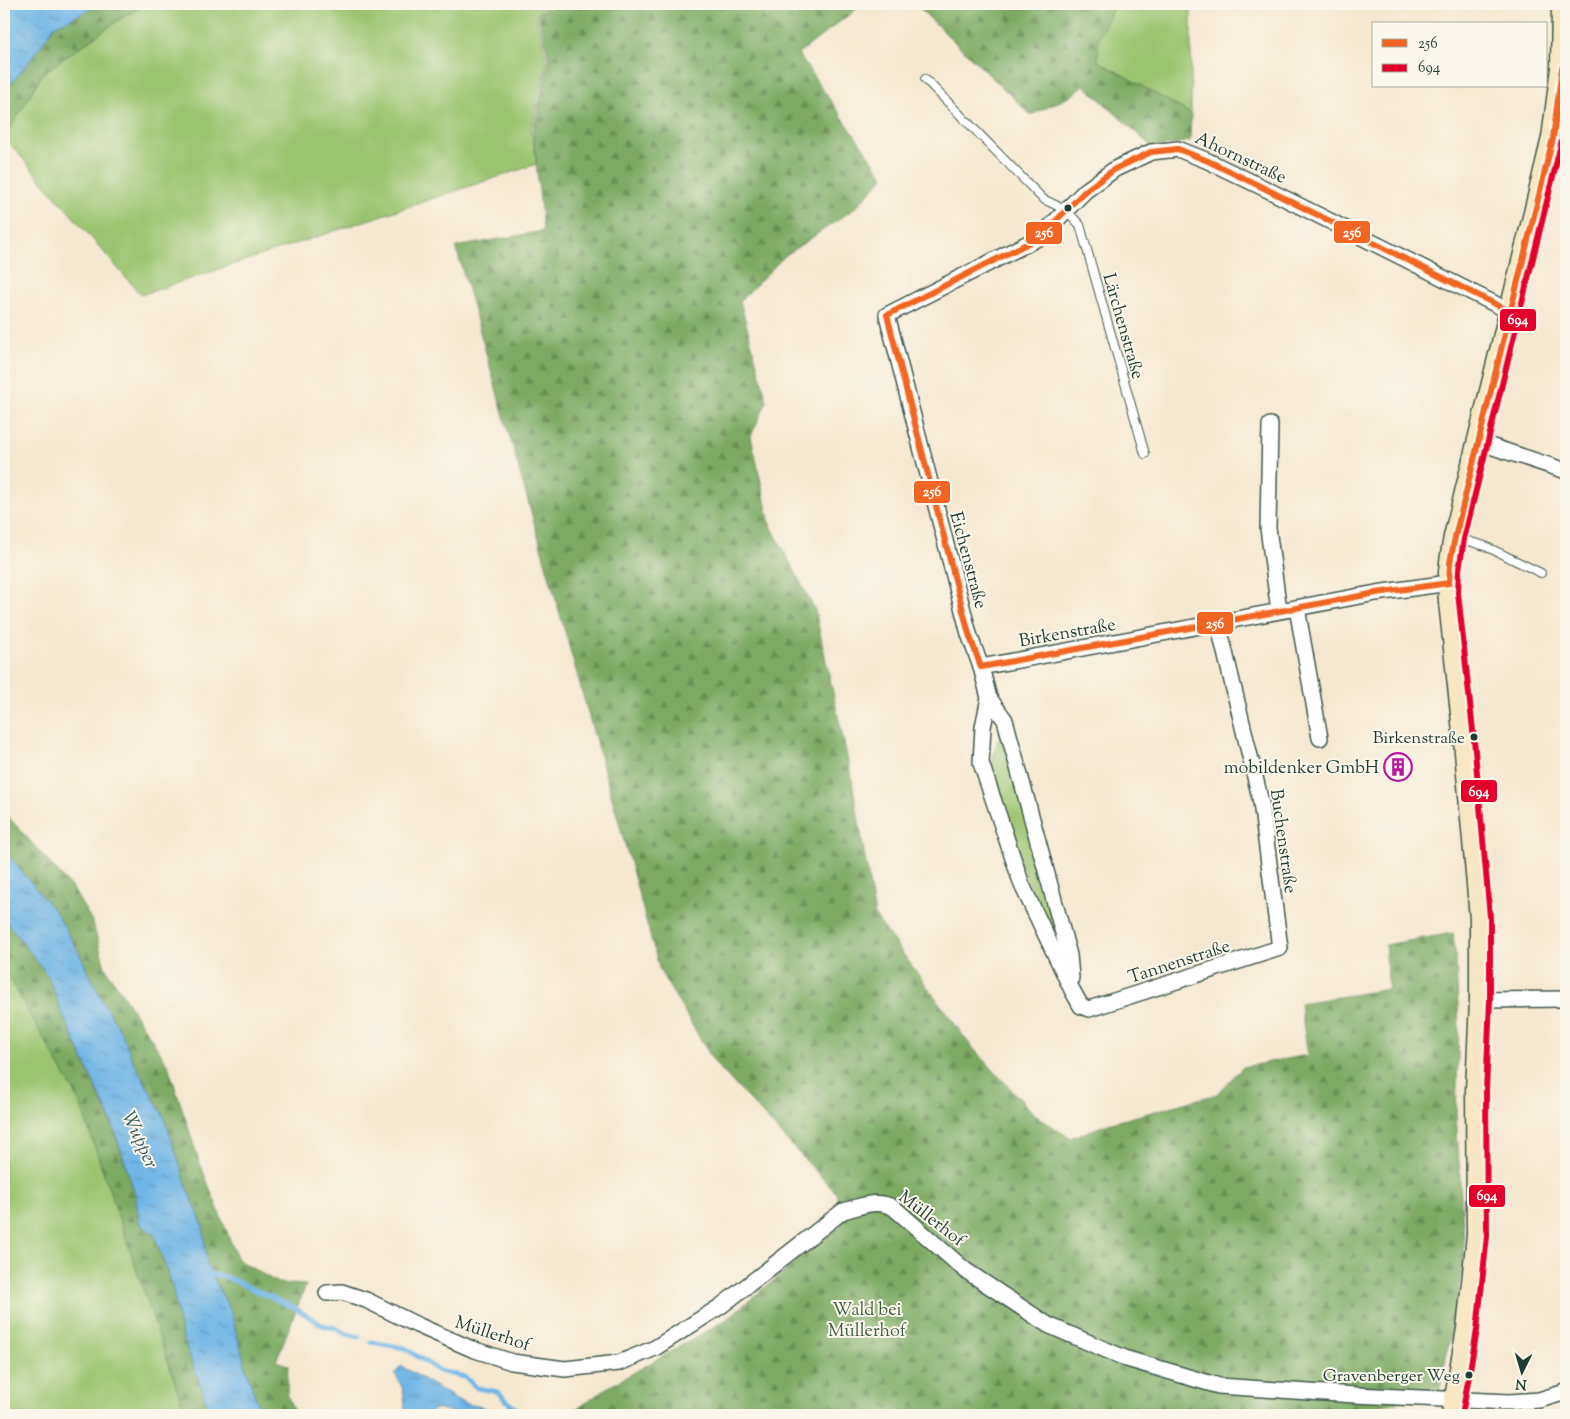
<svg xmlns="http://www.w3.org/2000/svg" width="1570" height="1419" viewBox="0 0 1570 1419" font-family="'Sorts Mill Goudy',serif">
  <defs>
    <pattern id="forest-firs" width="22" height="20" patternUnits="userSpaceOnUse" patternTransform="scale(1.25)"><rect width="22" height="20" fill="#7daa62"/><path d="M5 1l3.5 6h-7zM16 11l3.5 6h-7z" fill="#668c52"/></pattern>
    <pattern id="water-ripples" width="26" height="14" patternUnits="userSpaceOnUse" patternTransform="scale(1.25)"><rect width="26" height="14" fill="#70b5e6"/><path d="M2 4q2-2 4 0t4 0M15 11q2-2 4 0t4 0" fill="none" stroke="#5b94bb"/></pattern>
  </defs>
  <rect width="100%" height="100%" fill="#fbf7ec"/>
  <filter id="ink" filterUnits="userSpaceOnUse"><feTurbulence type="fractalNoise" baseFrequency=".02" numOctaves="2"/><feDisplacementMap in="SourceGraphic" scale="10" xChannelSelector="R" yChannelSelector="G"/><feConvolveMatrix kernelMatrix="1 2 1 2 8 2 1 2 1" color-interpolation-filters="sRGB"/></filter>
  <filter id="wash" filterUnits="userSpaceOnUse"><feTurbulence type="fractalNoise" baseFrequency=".0096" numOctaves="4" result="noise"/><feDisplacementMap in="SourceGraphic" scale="20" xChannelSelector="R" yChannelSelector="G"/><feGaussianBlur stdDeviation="1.12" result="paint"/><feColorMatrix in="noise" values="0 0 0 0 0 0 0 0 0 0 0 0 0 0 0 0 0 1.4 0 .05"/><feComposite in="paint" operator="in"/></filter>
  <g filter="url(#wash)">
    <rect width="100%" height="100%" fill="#f5e8d1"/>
    <path fill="#9cc46f" stroke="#5e8052" d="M147,4H545L546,7L536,14L547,61L531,130L537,164L141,295L4,137L43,73L127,14Z
      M1115,4H1191V114L1098,61L1097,39Z
      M1002,726L1055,922L1047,926L1016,853L990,768Z
      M4,969L79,1100L186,1415H4Z"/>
    <path fill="url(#forest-firs)" stroke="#4e744b" d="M103,4H147L127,14L43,73L4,139V92L36,53L54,26Z
      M554,4H863L798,54L884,177L854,209L786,255L740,301L767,401L751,436L770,524L815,610L851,775L875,916L971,1046L1035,1115L1070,1138L1108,1124L1217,1094L1243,1067L1308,1055L1300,1003L1389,989L1385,945L1453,933L1456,961L1459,1029L1456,1114L1465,1260L1439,1394L1363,1409L1361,1415H569L605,1389L724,1321L841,1225L836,1193L714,1062L660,971L618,819L456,247L543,231L533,131L549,60L538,14Z
      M915,4H1115L1098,39V61L1191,114L1190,141L1153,148L1084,85L1071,96L1031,115Z
      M4,812L73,889L93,923L105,967L168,1065L199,1161L238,1260L278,1283L306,1285L276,1361L288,1365L287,1393L295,1415H261L246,1368L230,1310L207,1265L203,1226L187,1187L164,1117L132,1059L122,1034L103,1002L79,953L57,914L4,850Z
      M4,918L48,976L62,1013L111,1122L136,1197L139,1223L154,1234L172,1285L181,1332L211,1415H186L79,1100L4,969Z"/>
    <path fill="url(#water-ripples)" stroke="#48798d" d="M8,4H103L54,26L36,53L4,92V8Z
      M4,850L57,914L79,953L103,1002L122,1034L132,1059L164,1117L187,1187L203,1226L207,1265L230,1310L246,1368L261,1415H211L181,1332L172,1285L154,1234L139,1223L136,1197L112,1122L62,1013L48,976L4,918Z
      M401,1366L460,1401C473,1407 487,1405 498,1415H454L448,1411L438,1409L433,1410L427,1415H404C406,1399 404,1387 395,1374Z"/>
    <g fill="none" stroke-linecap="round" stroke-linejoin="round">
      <path stroke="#70b5e6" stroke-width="5" d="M207,1274L224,1276L295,1308L322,1325L335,1328L347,1334L359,1337
        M371,1342L405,1348L439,1371L465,1377L477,1388L498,1392L511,1405L526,1415"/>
    </g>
  </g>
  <g filter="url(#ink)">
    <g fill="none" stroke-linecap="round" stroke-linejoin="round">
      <defs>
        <path id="lane" d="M925,79L1043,199L1066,210L1080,225L1145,454
          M1458,538L1485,546L1541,573"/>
        <path id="street" d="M1270,425L1268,528L1279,611
          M1478,442L1566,471
          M1297,608L1320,738
          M1218,623L1261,802L1280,948L1089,1009L1081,1006L1072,990L1022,885L981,763L983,727L989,698L981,667L969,634L887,315L1040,237L1085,191L1115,169L1151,152L1178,149L1208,161L1268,190L1511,312
          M981,667L1376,593L1449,583
          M989,698L1005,720L1069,955L1071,978
          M1481,1000L1566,999
          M327,1293L342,1292L366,1300L417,1325L472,1349L512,1362L565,1369L619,1363L655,1348L721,1306L843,1211C860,1207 876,1198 894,1208L965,1270L1048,1325L1127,1359L1219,1386L1355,1395L1509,1402L1539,1400L1566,1392"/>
        <path id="secondary" d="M1453,1415L1468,1329L1478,1235L1477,1091L1481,1000V918L1465,741L1450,602C1448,579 1451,559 1455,537L1535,213L1553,138L1562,68L1563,4"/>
      </defs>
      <use href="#lane" stroke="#3f574c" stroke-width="10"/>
      <use href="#street" stroke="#3f574c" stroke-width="18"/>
      <use href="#secondary" stroke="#3f574c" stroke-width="25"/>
      <use href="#lane" stroke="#fff" stroke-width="8"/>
      <use href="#street" stroke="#fff" stroke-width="15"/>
      <use href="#secondary" stroke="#f7e8c3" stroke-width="22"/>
      <defs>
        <path id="bus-1" d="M887,315L1040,237L1085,191L1115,169L1151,152L1178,149L1208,161L1268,190L1511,312
          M887,315L969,634L981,667
          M1449,583L1450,562L1455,537L1553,138L1562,68
          M981,667L1376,593L1449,583"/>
        <path id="bus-2" d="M1462,1415L1477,1330L1487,1236L1486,1091L1490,1000V917L1474,740L1458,593L1459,570L1464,539L1562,140L1566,104"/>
      </defs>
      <use href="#bus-1" stroke="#fbf7ec" stroke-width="10"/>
      <use href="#bus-2" stroke="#fbf7ec" stroke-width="10"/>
      <use href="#bus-1" stroke="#f26522" stroke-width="6"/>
      <use href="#bus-2" stroke="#e4002b" stroke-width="6"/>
    </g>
  </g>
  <defs>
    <symbol id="building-ring" viewBox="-11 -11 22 22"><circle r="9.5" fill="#fbf7ec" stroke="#b5179e" stroke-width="1.5"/><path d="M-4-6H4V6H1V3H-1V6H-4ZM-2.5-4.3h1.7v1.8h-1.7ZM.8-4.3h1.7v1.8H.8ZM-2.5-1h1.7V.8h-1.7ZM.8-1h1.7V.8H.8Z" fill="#b5179e"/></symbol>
  </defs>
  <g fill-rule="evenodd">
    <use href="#building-ring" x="1382" y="751" width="32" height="32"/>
  </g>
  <g fill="#1f3d34" stroke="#fbf7ec" stroke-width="2">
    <circle cx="1068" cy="208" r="4.5"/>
    <circle cx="1474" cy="737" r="4.5"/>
    <circle cx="1469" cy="1375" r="4.5"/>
  </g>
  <g text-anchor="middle" stroke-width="4" stroke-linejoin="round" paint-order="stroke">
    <g font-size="17" fill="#1f3d34" stroke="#fbf7ec" text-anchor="end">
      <text x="1465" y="743">Birkenstraße</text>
      <text x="1460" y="1381">Gravenberger Weg</text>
    </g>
    <g font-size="18" fill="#1f3d34" stroke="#fbf7ec">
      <text transform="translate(1241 157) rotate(25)" y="6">Ahornstraße</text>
      <text transform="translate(1124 326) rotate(74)" y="6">Lärchenstraße</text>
      <text transform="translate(969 560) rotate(75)" y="6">Eichenstraße</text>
      <text transform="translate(1067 632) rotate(-10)" y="6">Birkenstraße</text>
      <text transform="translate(1284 841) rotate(82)" y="6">Buchenstraße</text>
      <text transform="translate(1179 961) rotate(-18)" y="6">Tannenstraße</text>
      <text transform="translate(932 1218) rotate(38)" y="6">Müllerhof</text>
      <text transform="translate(493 1333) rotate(18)" y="6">Müllerhof</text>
    </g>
    <g font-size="18" fill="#1f3d34" stroke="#fbf7ec" text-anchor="end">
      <text x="1379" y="773">mobildenker GmbH</text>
    </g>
    <g font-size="18" fill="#3e5f43" stroke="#fbf7ec">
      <text x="867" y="1315">Wald bei<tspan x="867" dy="21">Müllerhof</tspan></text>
    </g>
    <g font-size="19" font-style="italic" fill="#335b60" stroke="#fbf7ec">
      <text transform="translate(141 1139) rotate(65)" y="7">Wupper</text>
    </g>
  </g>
  <g stroke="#fbf7ec" stroke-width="2">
    <rect x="1333" y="220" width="38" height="24" rx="5" fill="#f26522"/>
    <rect x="1025" y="221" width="38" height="24" rx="5" fill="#f26522"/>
    <rect x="1499" y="308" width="38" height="24" rx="5" fill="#e4002b"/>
    <rect x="913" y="480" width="38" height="24" rx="5" fill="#f26522"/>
    <rect x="1196" y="611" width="38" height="24" rx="5" fill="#f26522"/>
    <rect x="1460" y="779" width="38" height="24" rx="5" fill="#e4002b"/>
    <rect x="1468" y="1184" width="38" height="24" rx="5" fill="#e4002b"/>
  </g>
  <g font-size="14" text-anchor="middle" font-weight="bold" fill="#fff">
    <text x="1352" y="237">256</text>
    <text x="1044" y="237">256</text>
    <text x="1518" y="324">694</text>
    <text x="932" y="496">256</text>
    <text x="1215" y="628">256</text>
    <text x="1479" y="796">694</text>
    <text x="1487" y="1200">694</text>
  </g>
  <rect width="1570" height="1419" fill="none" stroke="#fbf7ec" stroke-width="20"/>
  <rect x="1372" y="22" width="175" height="65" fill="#fbf7ec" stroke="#a3ada2"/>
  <rect x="1382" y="39" width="25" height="8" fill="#f26522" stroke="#a3ada2"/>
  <text x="1418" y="48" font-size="15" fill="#1f3d34">256</text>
  <rect x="1382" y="64" width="25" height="8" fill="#e4002b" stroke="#a3ada2"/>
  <text x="1418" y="72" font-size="15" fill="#1f3d34">694</text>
  <g transform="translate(1522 1372) rotate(185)" stroke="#fbf7ec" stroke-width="4" paint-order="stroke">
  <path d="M0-4L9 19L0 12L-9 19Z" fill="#1f3d34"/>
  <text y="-8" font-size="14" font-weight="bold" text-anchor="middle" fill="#1f3d34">N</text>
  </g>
</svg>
